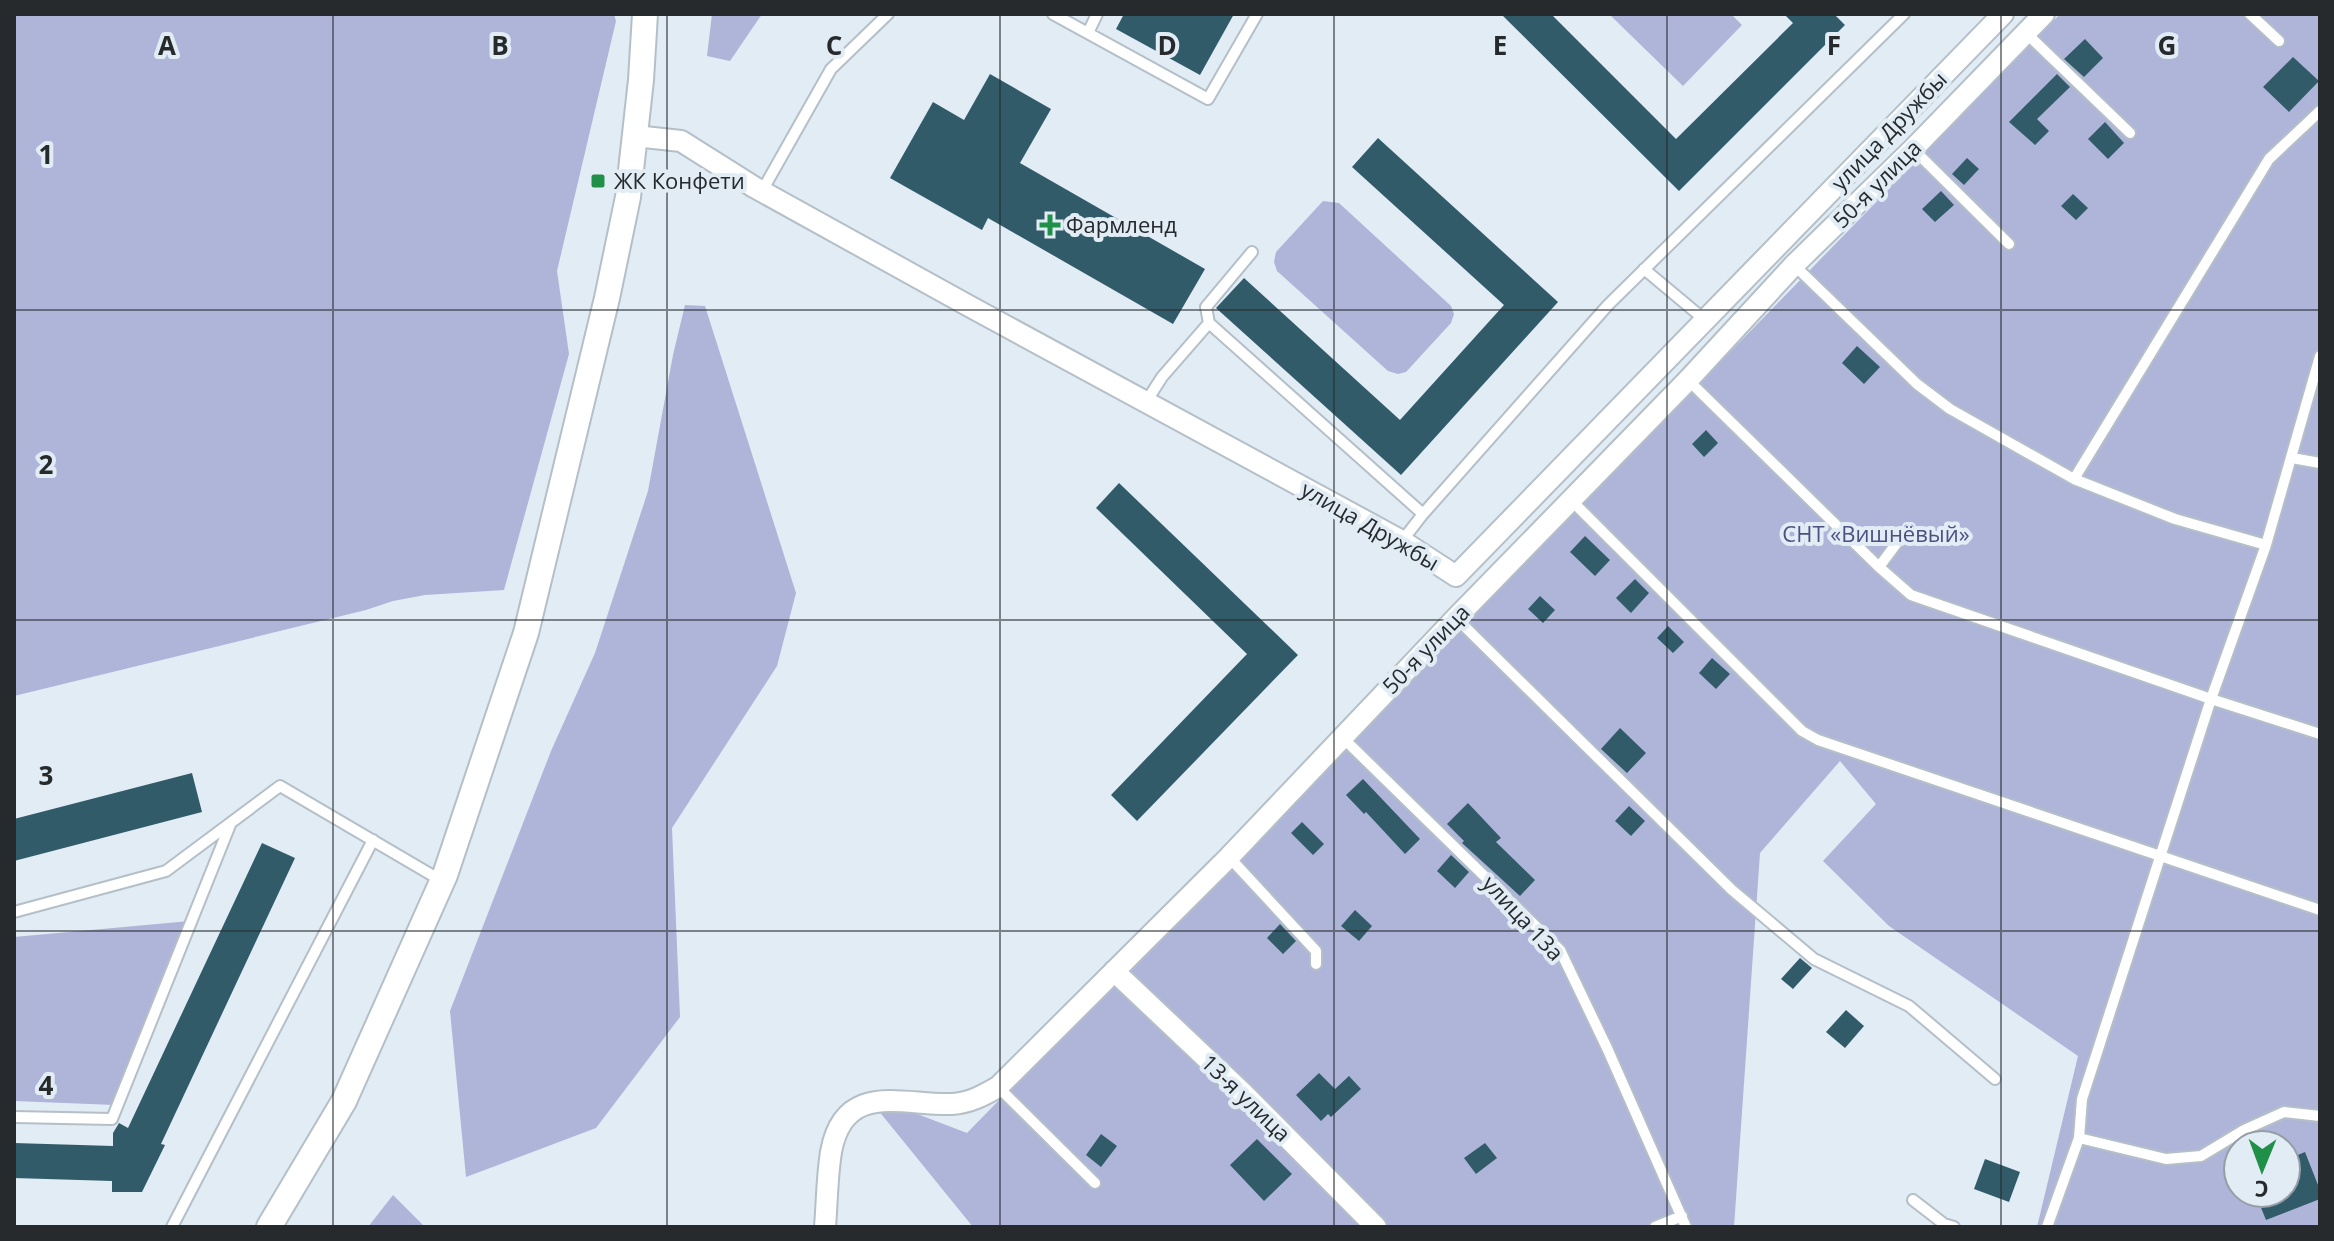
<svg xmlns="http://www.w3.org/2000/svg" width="2334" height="1241" viewBox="0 0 2334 1241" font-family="'Open Sans',sans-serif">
  <rect width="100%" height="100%" fill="#e1ecf5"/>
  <path fill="#afb5d9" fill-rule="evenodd" d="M14,14H614L616,21L557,271L569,354L504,590L425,595L393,601L366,610L14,696Z
    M712,14H762L730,61L707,56Z
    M1609,14H1731L1742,25L1683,86Z
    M2060,14H2320V1227H2037L2078,1056L1889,926L1823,861L1876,804L1840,761L1760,853L1734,1227H973L878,1110L912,1112L967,1133ZM2238,1145H2286V1193H2238Z
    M1323,201L1339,203L1451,306L1454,314L1451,323L1406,372L1398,374L1388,371L1277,271L1274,262L1276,252Z
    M685,305L705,306L796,593L777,666L672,828L680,1017L596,1128L466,1177L450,1011L551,751L595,653L648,491L673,355Z
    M190,921L115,1105L14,1101V937Z
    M393,1195L425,1227H368Z"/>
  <path fill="#325b6a" d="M1124,14H1234L1200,75L1116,29Z
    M1501,14H1551L1676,139L1793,23L1784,14H1834L1845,25L1679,191Z
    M2085,39L2103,58L2084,77L2064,59Z
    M2293,57L2319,81L2289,112L2263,87Z
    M990,74L1051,109L1020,163L1205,269L1173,324L988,218L982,230L890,178L933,102L964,120Z
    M2057,74L2070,87L2037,119L2049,131L2035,145L2009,122Z
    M2105,122L2124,143L2108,159L2088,139Z
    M1378,138L1558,302L1401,475L1216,308L1244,278L1400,420L1504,305L1352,167Z
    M1967,158L1979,169L1964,185L1952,174Z
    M1941,191L1954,205L1935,222L1922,209Z
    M2073,194L2088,208L2076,220L2061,206Z
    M1857,346L1880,367L1864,384L1842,363Z
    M1706,430L1718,443L1704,457L1692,444Z
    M1119,483L1298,655L1137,821L1111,795L1247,654L1096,508Z
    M1585,536L1610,560L1595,576L1570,552Z
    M1635,579L1649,593L1631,613L1616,598Z
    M1540,596L1555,610L1543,623L1528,609Z
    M1668,626L1684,642L1673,653L1657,638Z
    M1712,658L1730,674L1716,689L1699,673Z
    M1620,728L1646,753L1627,773L1601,749Z
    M192,773L202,812L14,861V819Z
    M1363,779L1420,839L1405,854L1366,812L1364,814L1346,795Z
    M1468,803L1501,838L1496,842L1535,880L1520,896L1462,843L1464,841L1447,824Z
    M1629,806L1645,821L1631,836L1615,821Z
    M1302,822L1324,844L1313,855L1291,833Z
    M262,843L295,858L161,1144L165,1145L142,1192H112V1181L14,1178V1143L113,1146V1133L119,1123L128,1128Z
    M1451,855L1469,872L1455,888L1437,871Z
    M1355,910L1372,926L1359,941L1341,926Z
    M1280,924L1296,941L1283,954L1267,938Z
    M1800,958L1812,968L1793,989L1781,979Z
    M1846,1010L1864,1026L1845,1048L1826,1032Z
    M1319,1073L1335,1089L1349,1076L1361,1089L1331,1117L1328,1114L1321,1121L1296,1095Z
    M1101,1134L1117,1146L1101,1167L1086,1155Z
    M1257,1139L1292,1174L1264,1201L1230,1165Z
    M1485,1143L1497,1158L1476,1174L1464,1158Z
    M2305,1152L2320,1190V1199L2266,1220L2255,1193H2286V1160Z
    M1985,1159L2020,1172L2009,1202L1974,1189Z"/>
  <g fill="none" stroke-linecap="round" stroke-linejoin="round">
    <defs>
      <path id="service" d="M1053,14L1208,99L1257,14
        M2250,14L2279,41
        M1088,33L1097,14
        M2026,33L2130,133
        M1913,149L2009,244
        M762,191L831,69L888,14
        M1794,265L1917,384L1950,409L2074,479L2175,519L2266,545
        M1644,269L1705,320
        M1209,323L1423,514
        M1688,380L1879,567L1911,595L2211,699L2320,734
        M1146,402L1162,377L1209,323L1206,307L1252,252
        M2292,458L2320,463
        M2074,479L2269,159L2320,111
        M1571,500L1802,731L1818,740L2320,910
        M1402,541L1423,514L1608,305L1904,14
        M1879,567L1899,540
        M1456,618L1732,890L1814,959L1909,1006L1995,1079
        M1342,737L1560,950L1607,1048L1686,1227
        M1229,857L1316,951V964
        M14,912L166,871L280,786L442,881
        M998,1087L1095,1183
        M14,1117L112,1119L230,825
        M2079,1138L2166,1159L2201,1156L2244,1130L2284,1112L2320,1116
        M1913,1200L1944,1224L1954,1227
        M172,1227L373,840
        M1655,1227L1682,1216
        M2047,1227L2079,1138L2082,1099L2211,699L2266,545L2320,356"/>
      <path id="minor" d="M635,136L681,141L754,187L969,306L1402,541L1456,576L2003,14
        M1114,971L1243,1093L1376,1227
        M825,1227C827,1203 827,1177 831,1152C844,1080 903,1106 952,1104C970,1103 984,1095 998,1087L1229,857L1456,618L1688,380L1794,265L1913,149L2044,14"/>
      <path id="tertiary" d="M269,1227L344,1101L445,875L526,633L607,298L628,197L641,80L645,14"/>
    </defs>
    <use href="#service" stroke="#b4bfc8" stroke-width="14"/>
    <use href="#minor" stroke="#b4bfc8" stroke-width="24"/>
    <use href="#tertiary" stroke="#b4bfc8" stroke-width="28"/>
    <use href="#service" stroke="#fff" stroke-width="10"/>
    <use href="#minor" stroke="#fff" stroke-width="20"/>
    <use href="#tertiary" stroke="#fff" stroke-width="24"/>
  </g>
  <path fill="none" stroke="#262a2d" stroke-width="2" stroke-opacity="0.55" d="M333,14V1227M667,14V1227M1000,14V1227M1334,14V1227M1667,14V1227M2001,14V1227M14,310H2320M14,620H2320M14,931H2320"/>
  <g fill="#208f48" stroke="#e1ecf5" stroke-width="3">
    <rect x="590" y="173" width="16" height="16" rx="4"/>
    <path d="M1046 213h8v8h8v8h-8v8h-8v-8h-8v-8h8z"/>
  </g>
  <g text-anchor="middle" stroke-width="8" stroke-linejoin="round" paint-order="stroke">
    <g font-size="22" fill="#262a2d" stroke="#e1ecf5">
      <text transform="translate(1889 131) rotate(-46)" y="8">улица Дружбы</text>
      <text transform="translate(1877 184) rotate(-45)" y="8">50-я улица</text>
      <text transform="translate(1370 526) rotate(30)" y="8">улица Дружбы</text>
      <text transform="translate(1426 649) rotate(-46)" y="8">50-я улица</text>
      <text transform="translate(1523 918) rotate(47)" y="8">улица 13а</text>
      <text transform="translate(1246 1098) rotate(44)" y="8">13-я улица</text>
    </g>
    <g font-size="22" fill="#262a2d" stroke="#e1ecf5" text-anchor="start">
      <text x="614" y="189">ЖК Конфети</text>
      <text x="1066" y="233">Фармленд</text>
    </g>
    <g font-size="22" fill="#4c5183" stroke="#e1ecf5">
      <text x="1876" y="542">СНТ «Вишнёвый»</text>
    </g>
  </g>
  <g font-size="26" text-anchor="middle" font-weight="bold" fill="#262a2d" stroke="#e1ecf5" stroke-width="8" stroke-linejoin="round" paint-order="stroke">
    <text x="167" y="55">A</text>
    <text x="500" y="55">B</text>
    <text x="834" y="55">C</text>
    <text x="1167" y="55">D</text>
    <text x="1500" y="55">E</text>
    <text x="1834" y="55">F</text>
    <text x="2167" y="55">G</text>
    <text x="46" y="164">1</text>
    <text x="46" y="474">2</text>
    <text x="46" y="785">3</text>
    <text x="46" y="1095">4</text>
  </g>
  <rect width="2334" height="1241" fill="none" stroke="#262a2d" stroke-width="32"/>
  <g transform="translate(2262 1169) rotate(181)"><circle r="38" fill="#e1ecf5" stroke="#969ea5" stroke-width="2"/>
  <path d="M0-6L14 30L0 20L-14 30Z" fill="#208f48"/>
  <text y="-12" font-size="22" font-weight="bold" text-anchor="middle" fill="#262a2d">С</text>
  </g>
</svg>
